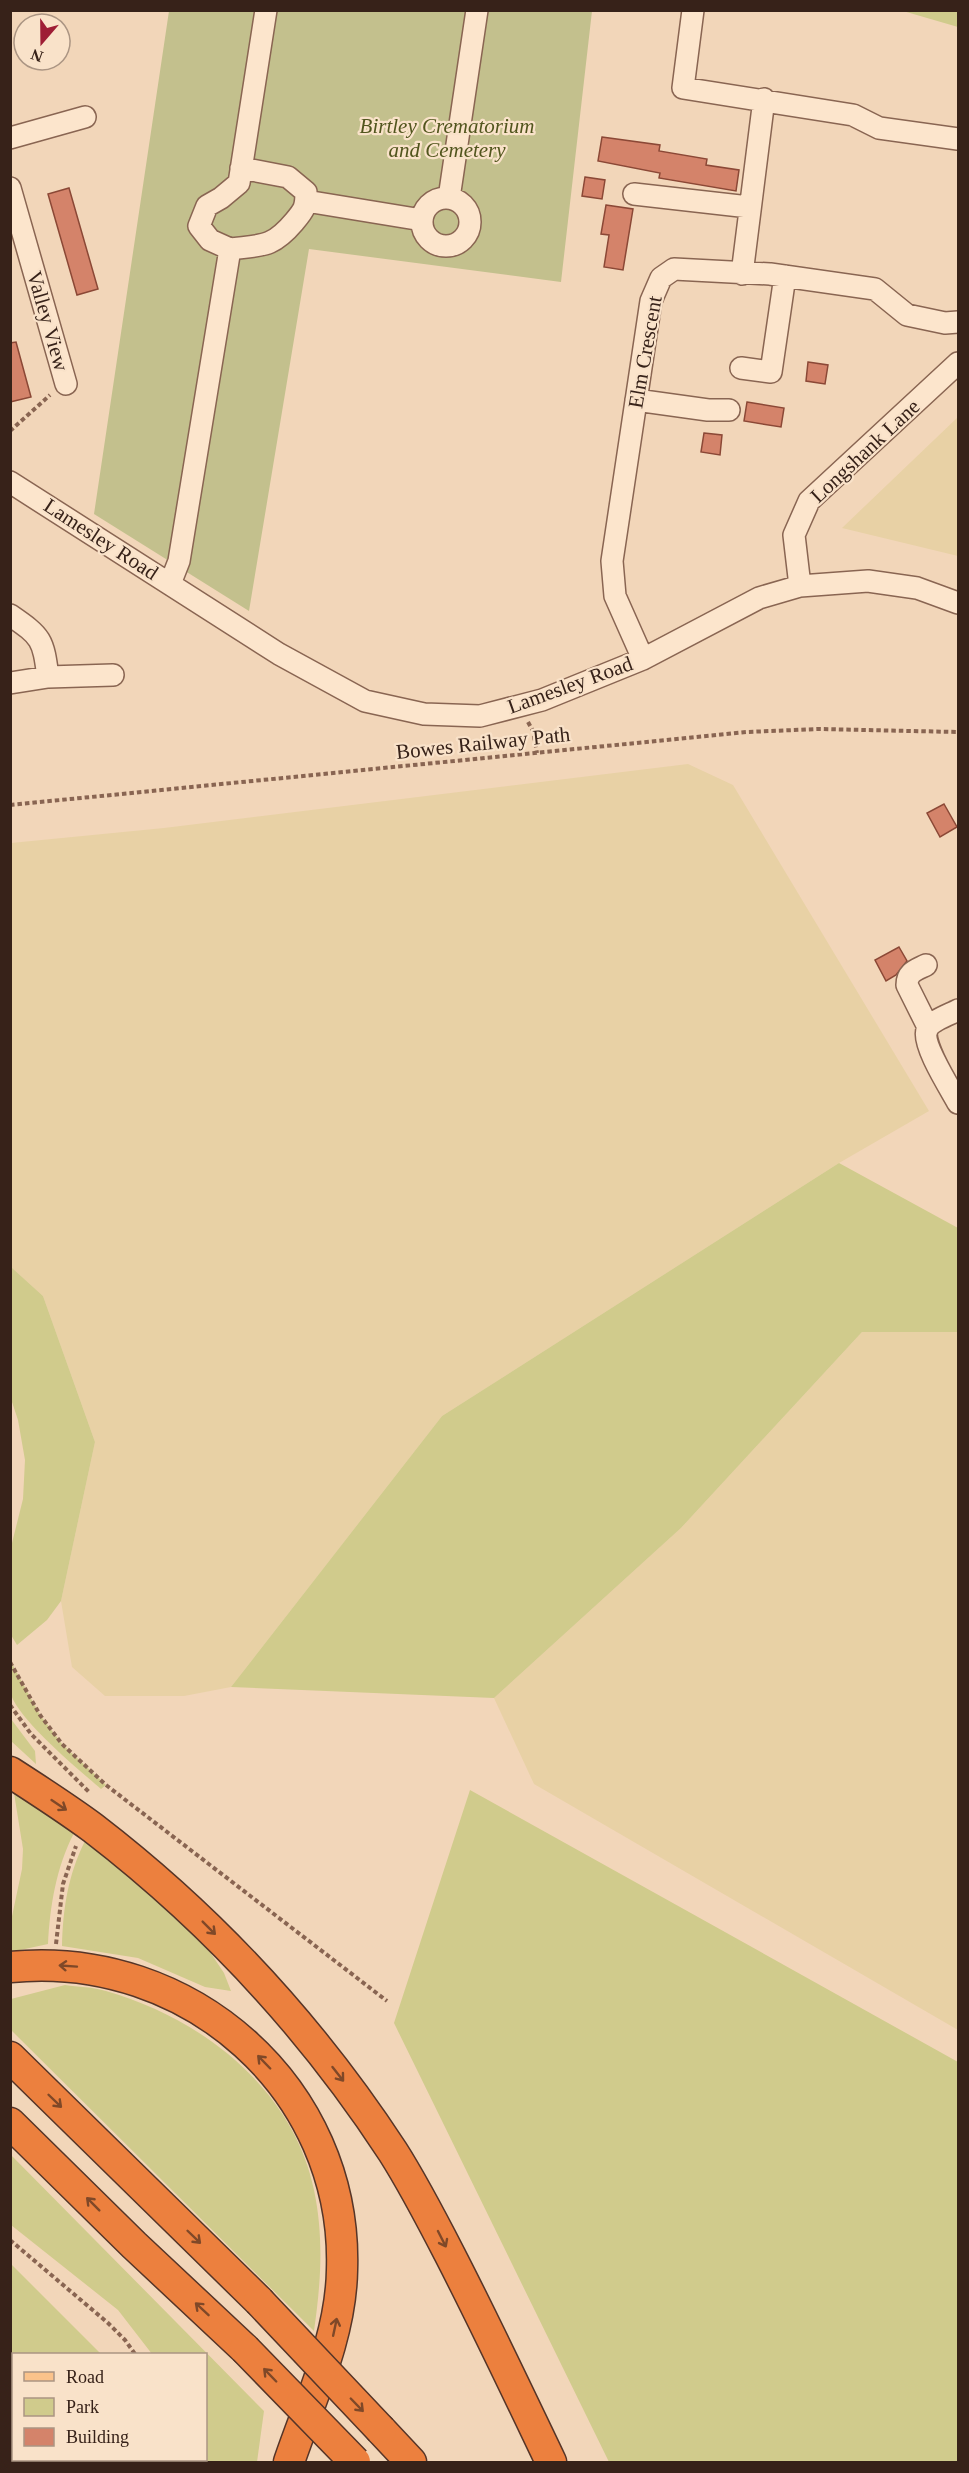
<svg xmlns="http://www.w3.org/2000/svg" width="969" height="2473" viewBox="0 0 969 2473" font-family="'Times New Roman',serif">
  <rect width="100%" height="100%" fill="#f2d6b9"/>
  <path fill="#e8d1a5" d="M958,417V556L842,528Z
    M688,764L733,785L929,1111L839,1163L442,1416L231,1687L184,1696H105L72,1667L61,1601L95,1442L43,1296L11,1267V843L164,828Z
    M862,1332H958V2030L534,1784L494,1698L681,1528Z"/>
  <path fill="#d0cb8c" d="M903,11H958V27Z
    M839,1163L958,1228V1332H862L681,1528L494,1698L231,1687L442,1416Z
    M11,1267L43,1296L95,1442L61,1601L47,1620L17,1645L11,1635V1547L23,1499L25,1460L18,1420L11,1399Z
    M11,1662L40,1715L62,1744L106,1785L101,1789C78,1769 21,1722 11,1695C8,1686 10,1672 11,1662Z
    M11,1719L35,1751L36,1764L11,1741Z
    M470,1790L958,2062V2462H609L394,2023Z
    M19,1792L74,1833C56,1868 50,1906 48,1944L11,1952V1921L22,1869L23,1849L14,1793Z
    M85,1841L121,1866L206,1946L224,1973L231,1991L205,1987L138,1958L62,1946C63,1908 68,1875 85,1841Z
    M65,1985C78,1987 93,1987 106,1991C201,2018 293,2088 314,2190C324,2238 321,2282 314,2331L11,2030V1999Z
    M10,2154L264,2411L257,2462H195L194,2460H206V2354H152L118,2310L11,2225Z
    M11,2264L101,2354H14L13,2360L10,2354Z
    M54,2460H160L161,2462H55Z"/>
  <path fill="#c3c08d" d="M169,11H592L561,282L309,249L249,611L94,514Z"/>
  <path fill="#d4836a" stroke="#8b4836" stroke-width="1.5" d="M602,137L660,145L659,151L707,159L706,165L739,170L736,191L659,178L660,173L598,161Z
    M585,177L605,180L602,199L582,196Z
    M69,188L98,289L77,295L48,194Z
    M606,205L633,209L623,270L604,267L609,235L601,234Z
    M16,342L31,397L10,402V343Z
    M808,362L828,365L825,384L806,381Z
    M747,402L784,408L781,427L744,421Z
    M704,433L722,435L720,455L701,452Z
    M944,804L957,827L940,837L927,813Z
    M899,947L907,961L896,975L886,981L875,960Z"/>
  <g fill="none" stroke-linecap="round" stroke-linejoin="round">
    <defs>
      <path id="minor" d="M693,10L683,88L853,115L879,128L958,139
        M10,138L85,117
        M10,188L66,384
        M634,194L749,207
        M449,198L477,10
        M422 222a24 24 0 1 1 48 0a24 24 0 1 1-48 0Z
        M306,201L422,220
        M230,249C262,245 272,248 294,222C304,210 306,208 306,192L288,177L241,168
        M742,274L764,99
        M741,368L771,372L785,276
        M636,400L708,410H729
        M10,482L279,654L365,701L424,714L480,716L542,700L643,659L759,598L800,586L868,581L917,588L958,603
        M170,584L179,561L230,249L210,240L199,226L207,206L221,198L239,183L266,10
        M800,586L794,535L809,501L958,363
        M10,615C42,637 43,639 48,677
        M643,659L615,596L612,561L651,301L661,278L674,269L770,274L875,289L907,315L945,323L958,322
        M10,683L48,677L113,675
        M926,965C916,970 907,972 907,985L928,1027
        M958,1010C951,1014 930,1021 927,1030C921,1043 951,1090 958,1103"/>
      <path id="major" d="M10,2436L14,2443"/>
      <path id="highway" d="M10,1772C38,1790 66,1808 93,1828C210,1918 312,2028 393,2152C414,2185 432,2220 450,2255C485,2323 518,2393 551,2462
        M10,1967C189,1949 348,2089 342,2270C341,2337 310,2400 289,2462
        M10,2057L259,2301
        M10,2123L134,2245L245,2349
        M381,2430L411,2462"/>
    </defs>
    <use href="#minor" stroke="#896552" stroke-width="24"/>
    <use href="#major" stroke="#563528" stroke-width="30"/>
    <use href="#highway" stroke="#563528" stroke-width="33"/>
    <path stroke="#896552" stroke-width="4" stroke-dasharray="4.5 3" stroke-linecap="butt" d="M10,431L50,395
      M528,722L533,731L537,753
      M10,805L747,732L819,729L958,732
      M10,1662L40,1715L62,1744L106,1785L387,2001
      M10,1705L31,1734L90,1793
      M56,1944L63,1884L76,1846
      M10,2240L108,2323L125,2340L135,2354
      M10,2377L14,2385
      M41,2460L42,2462
      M177,2460V2462"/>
    <use href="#minor" stroke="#fce5cc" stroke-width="21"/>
    <use href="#major" stroke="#fbc38b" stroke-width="27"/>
    <use href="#highway" stroke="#ec803e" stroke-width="30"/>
    <defs>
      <path id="highway-bridge" d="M259,2301L381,2430
        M245,2349L355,2462"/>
    </defs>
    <use href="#highway-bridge" stroke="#563528" stroke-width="33" stroke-linecap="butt"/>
    <use href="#highway-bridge" stroke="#ec803e" stroke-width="30"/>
  </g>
  <defs><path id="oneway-shaft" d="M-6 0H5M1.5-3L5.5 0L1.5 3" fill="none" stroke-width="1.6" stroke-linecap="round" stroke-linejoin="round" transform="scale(1.5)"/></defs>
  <g stroke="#7f4828">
    <use href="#oneway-shaft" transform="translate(59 1805) rotate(34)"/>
    <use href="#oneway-shaft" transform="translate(209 1928) rotate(45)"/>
    <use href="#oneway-shaft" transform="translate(68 1966) rotate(-176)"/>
    <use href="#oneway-shaft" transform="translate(264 2062) rotate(-134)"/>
    <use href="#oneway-shaft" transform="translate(338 2074) rotate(52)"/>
    <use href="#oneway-shaft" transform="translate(55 2101) rotate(44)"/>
    <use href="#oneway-shaft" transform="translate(93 2204) rotate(-135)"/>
    <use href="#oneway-shaft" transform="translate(194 2237) rotate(44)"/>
    <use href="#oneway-shaft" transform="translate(442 2239) rotate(63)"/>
    <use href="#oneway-shaft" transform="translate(202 2309) rotate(-137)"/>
    <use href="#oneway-shaft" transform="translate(335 2327) rotate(-78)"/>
    <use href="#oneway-shaft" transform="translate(270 2375) rotate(-134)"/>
    <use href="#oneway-shaft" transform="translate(357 2405) rotate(46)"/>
  </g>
  <g text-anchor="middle" stroke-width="4.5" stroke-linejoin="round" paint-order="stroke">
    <g font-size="21" font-style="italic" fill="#51551d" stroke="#f9e2c9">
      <text x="447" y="133">Birtley Crematorium<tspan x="447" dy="24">and Cemetery</tspan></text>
    </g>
    <g font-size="21" fill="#372219" stroke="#f9e2c9">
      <text transform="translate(48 321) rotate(74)" y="7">Valley View</text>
      <text transform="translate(645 352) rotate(-80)" y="7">Elm Crescent</text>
      <text transform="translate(865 451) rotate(-43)" y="7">Longshank Lane</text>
      <text transform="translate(101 539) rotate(33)" y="7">Lamesley Road</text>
      <text transform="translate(570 685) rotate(-20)" y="7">Lamesley Road</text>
      <text transform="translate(483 743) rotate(-6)" y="7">Bowes Railway Path</text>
    </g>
  </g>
  <rect width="969" height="2473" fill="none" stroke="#372219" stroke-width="24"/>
  <rect x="12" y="2353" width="195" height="108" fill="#f9e2c9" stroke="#ab9583" stroke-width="1.5"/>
  <rect x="24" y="2372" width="30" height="9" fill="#fbc38b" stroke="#ab9583" stroke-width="1.5"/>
  <text x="66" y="2383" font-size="18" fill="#372219">Road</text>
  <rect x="24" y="2398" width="30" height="18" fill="#d0cb8c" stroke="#ab9583" stroke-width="1.5"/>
  <text x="66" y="2413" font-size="18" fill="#372219">Park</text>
  <rect x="24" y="2428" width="30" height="18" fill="#d4836a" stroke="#ab9583" stroke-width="1.5"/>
  <text x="66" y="2443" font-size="18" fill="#372219">Building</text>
  <g transform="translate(42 42) rotate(200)"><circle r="28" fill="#f9e2c9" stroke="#ab9583" stroke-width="1.5"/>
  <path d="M0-4.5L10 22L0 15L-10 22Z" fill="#9e1d35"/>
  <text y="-9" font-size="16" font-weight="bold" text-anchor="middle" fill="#372219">N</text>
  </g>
</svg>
